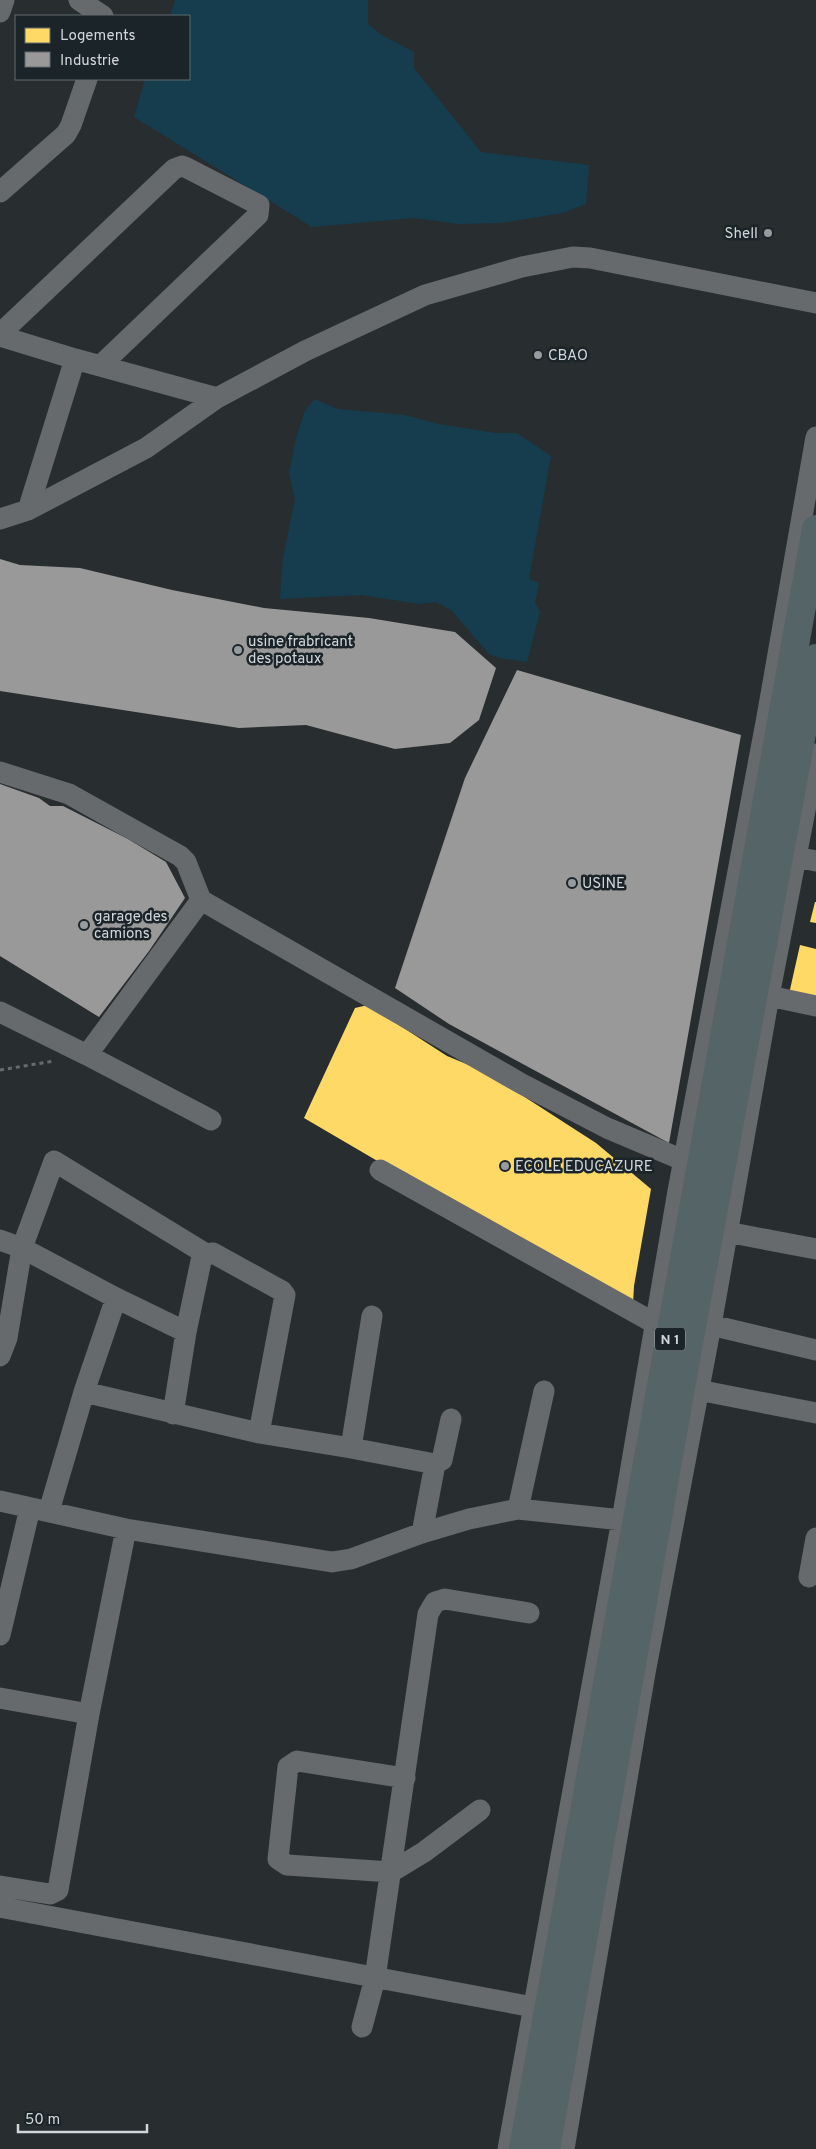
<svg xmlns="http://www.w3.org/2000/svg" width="816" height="2149" viewBox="0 0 816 2149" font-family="Overpass,sans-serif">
  <rect width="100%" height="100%" fill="#282d2f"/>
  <path fill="#153d4e" d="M175,0H368V24L382,35L414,52V68L481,152L589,165L586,204L563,213L501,223L459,224L414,218L312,227L134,117L145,79H189V16H170Z
    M314,399L338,409L405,415L439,424L496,433H517L551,456L529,579L539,583L535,603L540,612L527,662L500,658L489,654L452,611L436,602L419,604L362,595L280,599L283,558L295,499L289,474L296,438L304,413Z"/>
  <path fill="#ffd966" d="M815,902H816V923L810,922Z
    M800,945L816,949V1000L789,994Z
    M368,1005L447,1056L486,1072L596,1143L651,1189L634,1286L633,1303L456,1207L304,1118L355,1008Z"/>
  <path fill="#999" d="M0,559L20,565L80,568L172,590L264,608L369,618L455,632L496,668L479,720L450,743L395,749L306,725L239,728L0,691Z
    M517,670L741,735L669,1143L449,1024L395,988L465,778Z
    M0,784L39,798L50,806H63L128,839L166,862L185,898L149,951L99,1017L0,956Z"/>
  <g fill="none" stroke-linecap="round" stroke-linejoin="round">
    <path stroke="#686b6c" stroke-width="3" stroke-dasharray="4 4" stroke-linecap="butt" d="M0,1070L54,1061"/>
    <path stroke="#676a6c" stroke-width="21" d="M79,0L103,16
      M0,12L4,0
      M0,192L66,134L71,125L87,79
      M0,334L174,169L182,166L187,168L259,205L258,215L100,366
      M0,336L75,359L217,398L305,351L425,295L522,267L573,257L590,258L816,303
      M28,510L75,359
      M0,519L28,510L146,448L217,398
      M0,772L69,794L180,856L186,862L201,900L522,1084L607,1128L697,1166
      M795,857L816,861
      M755,993L816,1006
      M0,1012L87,1055L201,900
      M87,1055L211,1120
      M380,1170L656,1324
      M727,1232L816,1249
      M0,1240L22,1248L116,1298L186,1332
      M711,1325L816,1350
      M0,1356L7,1338L22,1248L54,1161L206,1254
      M698,1390L816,1413
      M84,1392L259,1433L351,1448L435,1464
      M173,1414L186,1332L201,1261L206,1254L213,1253L282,1291L285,1295L259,1433
      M351,1448L372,1316
      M0,1501L126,1529L332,1562L351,1559L422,1533L469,1519L518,1509L622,1520
      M518,1509L544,1391
      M49,1511L84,1392L116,1298
      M422,1533L435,1464L442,1460L451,1419
      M809,1577L816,1538
      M0,1635L30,1508
      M0,1698L89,1714
      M405,1778L297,1761L288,1767L278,1859L287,1865L391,1872L424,1852L480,1810
      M0,1886L50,1894L58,1890L89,1714L126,1529
      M0,1907L533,2007
      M362,2027L375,1978L428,1614L435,1602L445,1599L529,1613
      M508,2149L622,1520L678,1191L767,717L816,437
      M564,2149L645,1673L711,1325L769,996L816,754"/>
    <path stroke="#556467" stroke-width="28" d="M523,2149L816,529
      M546,2149L687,1354L816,658"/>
  </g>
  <g fill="#959b9e" stroke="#1b2428" stroke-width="2">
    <circle cx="768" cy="233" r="5"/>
    <circle cx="538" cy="355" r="5"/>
    <circle cx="238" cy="650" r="5"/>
    <circle cx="572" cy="883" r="5"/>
    <circle cx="84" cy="925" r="5"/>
    <circle cx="505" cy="1166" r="5"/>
  </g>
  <g text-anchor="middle" stroke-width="5" stroke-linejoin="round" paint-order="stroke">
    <rect fill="#1b2428" stroke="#9aa1a4" stroke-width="1" x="655" y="1327.5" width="30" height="23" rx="4"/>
    <g font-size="14" font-weight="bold" fill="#d0d6d9">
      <text x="670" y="1344">N 1</text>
    </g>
    <g font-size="15" fill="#d0d6d9" stroke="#1b2428" text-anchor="start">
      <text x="758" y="238" text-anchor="end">Shell</text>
      <text x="548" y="360">CBAO</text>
      <text x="248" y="646">usine frabricant<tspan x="248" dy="17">des potaux</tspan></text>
      <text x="582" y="888">USINE</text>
      <text x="94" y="921">garage des<tspan x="94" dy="17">camions</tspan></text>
      <text x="515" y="1171">ECOLE EDUCAZURE</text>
    </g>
  </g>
  <rect x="15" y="15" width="175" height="65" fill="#1b2428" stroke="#636b6f"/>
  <rect x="25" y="28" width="25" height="15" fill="#ffd966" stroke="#636b6f"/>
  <text x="60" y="40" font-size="15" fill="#d0d6d9">Logements</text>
  <rect x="25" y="52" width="25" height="15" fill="#999999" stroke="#636b6f"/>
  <text x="60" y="65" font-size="15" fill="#d0d6d9">Industrie</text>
  <path d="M18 2124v8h129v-8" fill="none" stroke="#d0d6d9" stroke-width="2.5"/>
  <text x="25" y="2124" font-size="15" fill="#d0d6d9" stroke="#1b2428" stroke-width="4" paint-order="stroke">50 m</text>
</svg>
